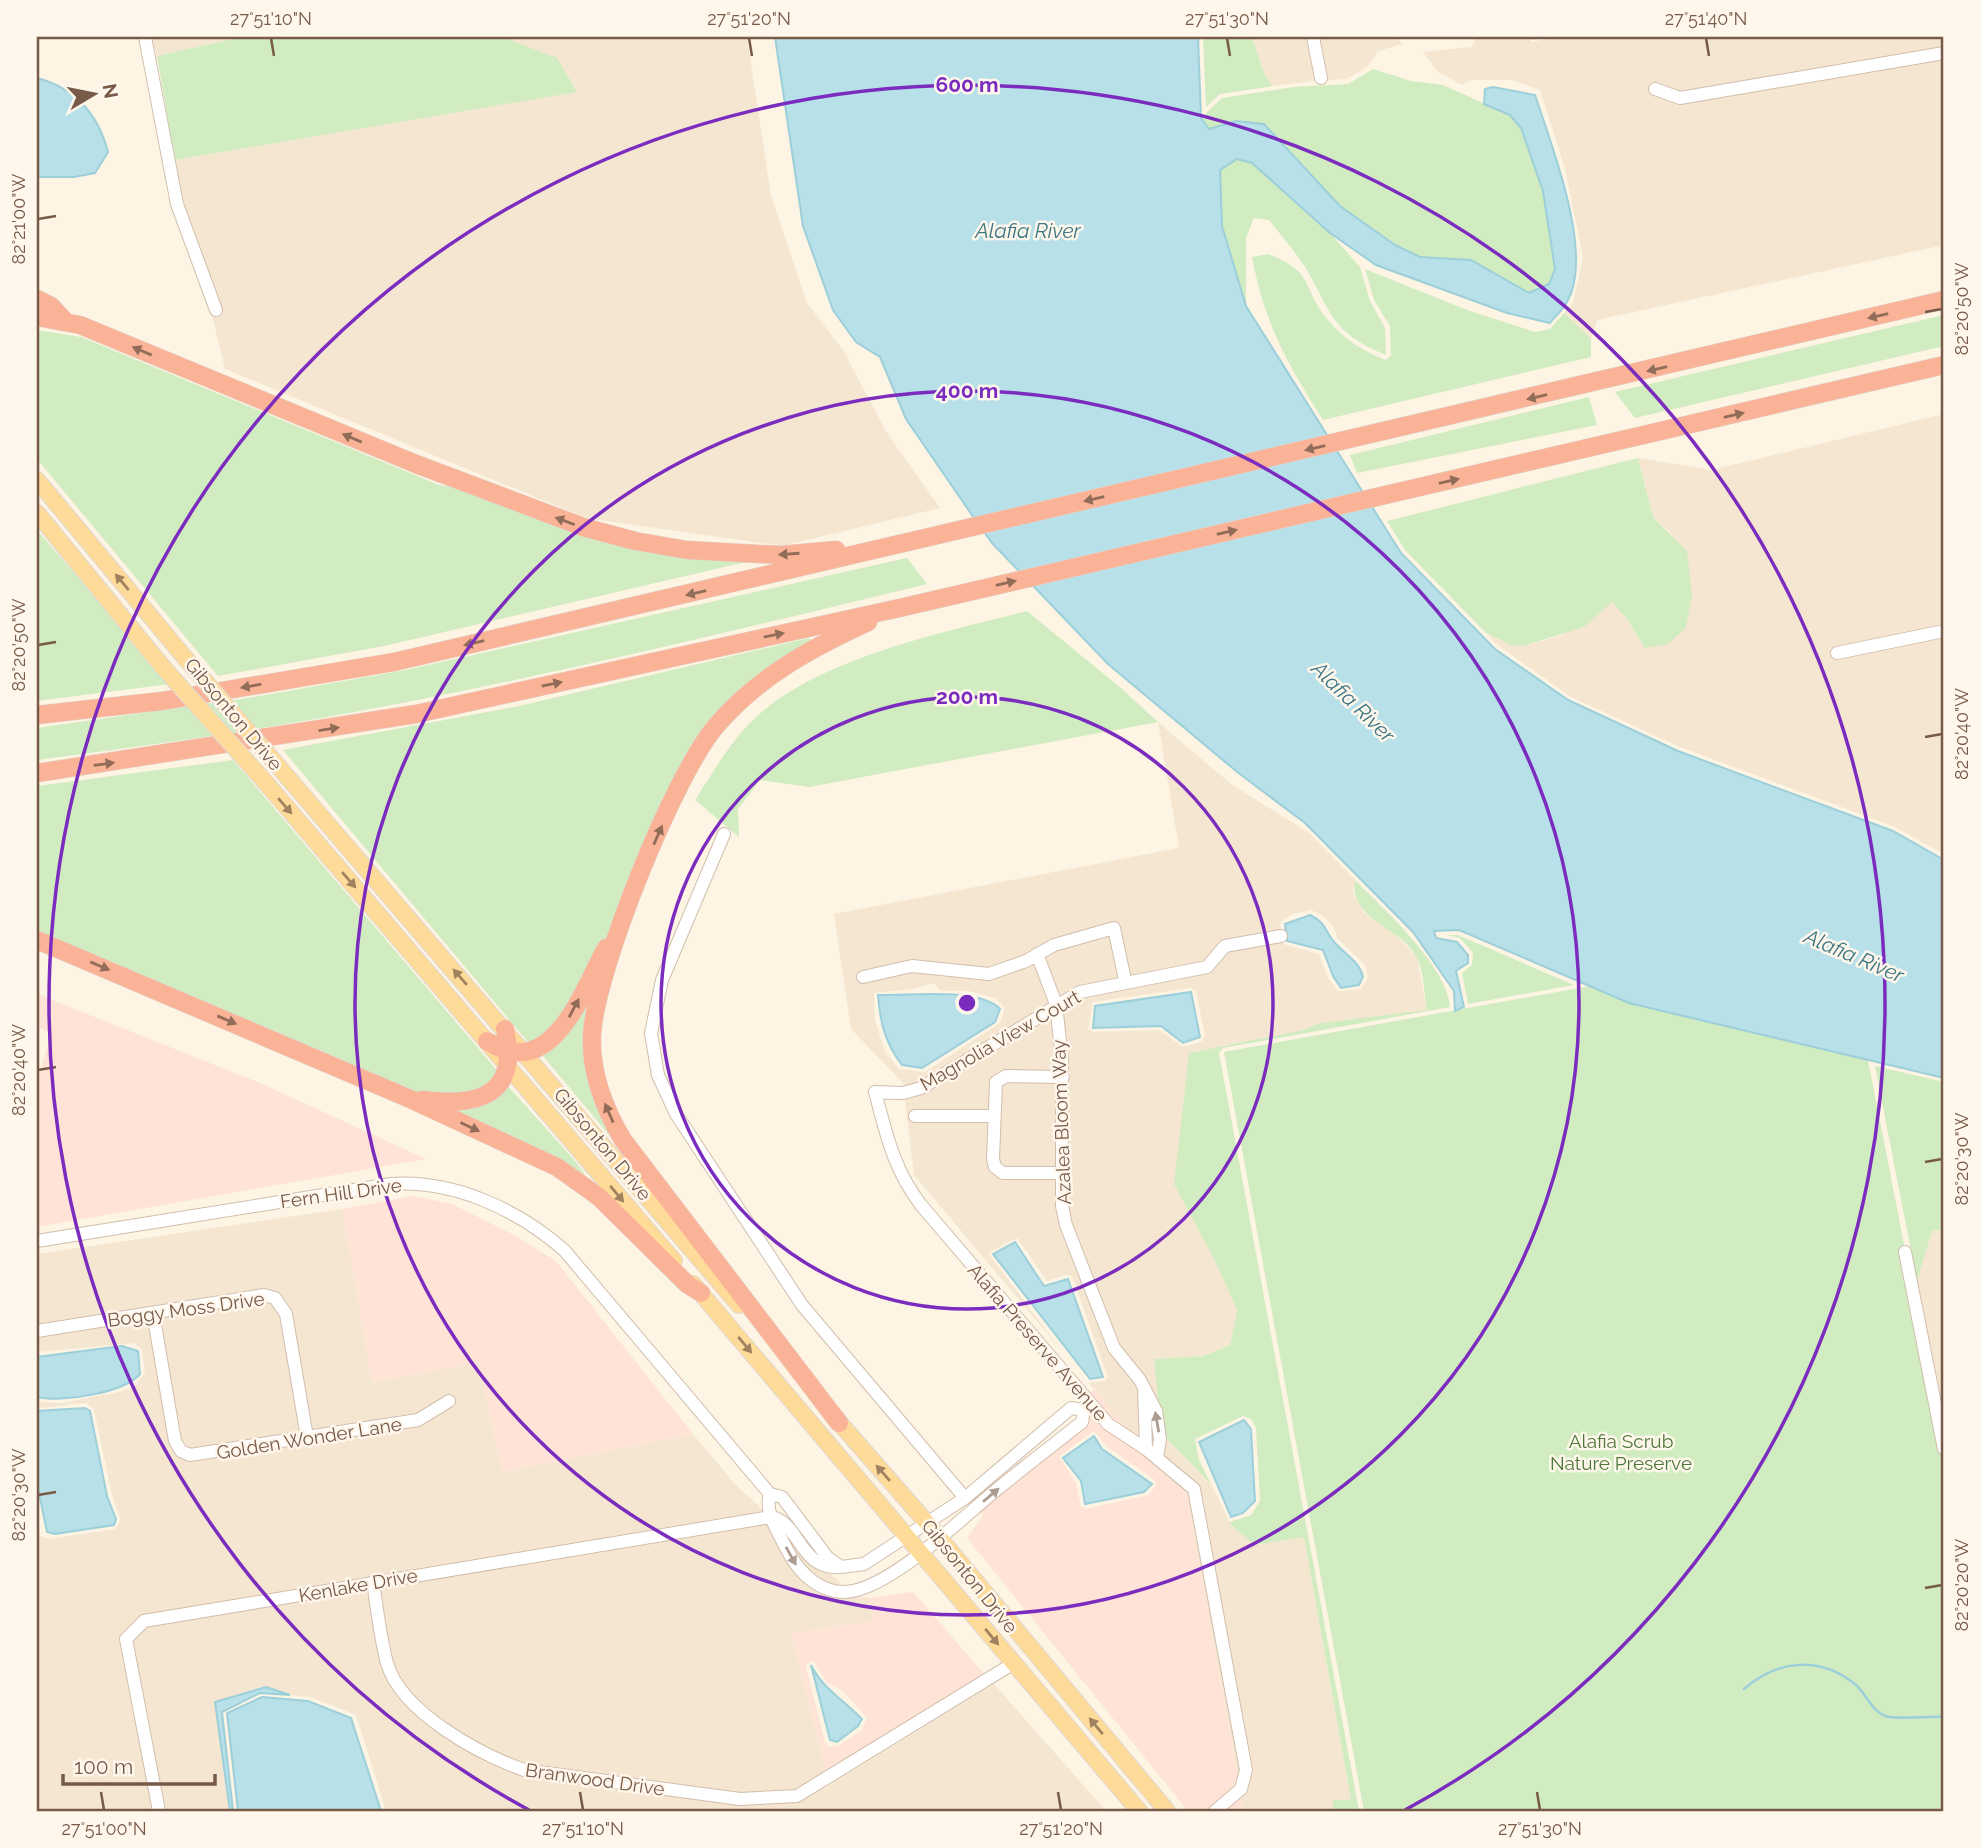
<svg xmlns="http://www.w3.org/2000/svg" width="1981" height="1848" viewBox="0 0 1981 1848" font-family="Raleway,sans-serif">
  <rect width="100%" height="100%" fill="#fdf4e3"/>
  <path fill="#f5e6d1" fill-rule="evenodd" d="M151,37H242L157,56Z
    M503,37H747L771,196L807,303L843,350L887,433L940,508L782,546L586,518L225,369L212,315L223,313L182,202L175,160L576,92Z
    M1252,37H1307L1315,81L1273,86L1264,74Z
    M1319,37H1396L1403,44L1378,51L1367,67L1347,79L1327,80Z
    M1477,37H1530L1531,42L1558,37H1944V245L1597,320L1591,339L1564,313L1573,302L1583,257L1565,169L1540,90L1512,80H1470L1462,85L1438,72L1423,52L1471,47Z
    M1944,414V626L1830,649L1832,659L1944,637V854L1895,827L1680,747L1571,697L1499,646L1486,633L1511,645L1524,646L1562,635L1612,602L1627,619L1645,648L1672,534L1653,517L1638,458L1711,470Z
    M1158,722L1231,784L1309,833L1355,880L1353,893L1365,914L1387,926L1417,957L1427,1011L1321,1023L1303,1030L1189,1053L1184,1113L1214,1259L1237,1310L1230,1345L1203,1356L1154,1359L1161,1433L1211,1484L1232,1526L1256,1545L1304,1536L1351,1801H1332L1334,1811H1244L1187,1495L1155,1463L1089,1383L1105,1381L1108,1377L1072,1276L1066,1275L1047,1281L1017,1238L988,1253L1062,1351L914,1175L903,1083L851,1029L834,914L1179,848ZM1311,910L1323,916L1334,927L1337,938L1365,965L1368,977L1361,989L1338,991L1328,978L1319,954L1283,944L1280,924L1282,921L1293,914ZM934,983L941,991H968L996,998L1005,1008L1000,1023L925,1072L899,1069L885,1051L875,1021L874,993L913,989ZM1190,988L1196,991L1205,1036L1202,1041L1183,1047L1159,1030L1093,1032L1088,1029L1093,1002Z
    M342,1209L372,1382L479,1363L502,1472L693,1434L735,1484L764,1511L143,1616L122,1636L153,1811H37V1520L40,1536L50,1539L115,1529L121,1521L112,1495L94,1409L86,1403L42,1408L37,1406V1402L61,1403L119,1392L134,1387L145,1373L142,1349L133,1343L37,1352V1336L148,1319L170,1442L190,1461L422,1424L456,1402L450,1394L416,1415L312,1431L292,1312L279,1294L37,1325V1254Z
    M1944,1230V1417L1917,1281L1932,1231Z
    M264,1300L271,1302L281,1316L300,1433L192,1450L181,1439L160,1317Z
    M772,1519L853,1595L868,1598L874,1621L791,1633L827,1774L795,1791L741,1794L526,1765L494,1754L433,1713L405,1687L393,1663L379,1586Z
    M368,1588L381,1665L396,1694L425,1721L487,1763L524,1776L739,1804L797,1802L823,1789L994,1684L1106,1811H386L356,1715L310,1697L290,1695L266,1687L215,1702L230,1811H165L133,1641L147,1626Z"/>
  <path fill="#fee3d6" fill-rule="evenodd" d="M37,994L260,1083L426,1159L37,1227V1082L51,1034L37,1025Z
    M414,1196L452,1204L514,1235L556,1261L693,1434L502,1472L479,1363L372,1382L342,1209Z
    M1094,1389L1155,1463L1187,1495L1244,1811H1188L967,1538L983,1515L980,1511L1086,1426L1082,1405L1076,1404ZM1094,1431L1106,1446L1155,1480L1156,1486L1148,1495L1086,1509L1081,1507L1076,1483L1059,1456Z
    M913,1592L985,1675L827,1774L791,1633L874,1621L868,1598ZM810,1661L815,1663L827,1683L843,1691L867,1718L862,1730L838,1746L829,1747L825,1742L806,1667Z"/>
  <path fill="#d1ecc1" d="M242,37H503L557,58L577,92L175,160L157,56Z
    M1203,37H1252L1264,74L1273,86L1220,94L1206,107Z
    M1373,69L1411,81L1443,85L1510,115L1521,128L1543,191L1555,269L1549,284L1529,293L1471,260L1420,257L1395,245L1340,206L1264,124L1236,121L1209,130L1201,118L1222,98L1294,87L1348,84Z
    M1237,159L1252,163L1330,233L1360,267L1370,301L1385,328L1386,355C1334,333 1334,319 1308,272C1297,253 1282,237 1269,220L1254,218L1246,238V306L1222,226L1220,170Z
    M1268,254C1316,272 1301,288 1328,320C1344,340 1362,350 1385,360L1391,356L1390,326L1374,300L1365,269L1467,310L1535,332L1550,329L1564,313L1591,339V357L1323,420C1287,363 1265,325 1252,257Z
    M1944,315V346L1635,418L1615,392Z
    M37,330L81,337L439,485L491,493L560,522L745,558L746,562L384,646L218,676L37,459Z
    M1589,397L1597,425L1357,473L1350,455Z
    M1638,458L1653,517L1687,551L1692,595L1686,628L1668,644L1645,648L1627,619L1612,602L1584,627L1523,646L1511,645L1486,633L1405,550L1387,521Z
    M37,530L170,684L37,701Z
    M907,558L927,584C753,626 578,669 402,703C281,727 159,744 37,760V728L254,697L406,670Z
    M1027,611L1122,689L1158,722L809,787L760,780L738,809L739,837L695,800C715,769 734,735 763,711C829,656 945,632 1027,611Z
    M809,638L813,643L723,714L568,1011L550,1034L528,1042L283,750L519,706Z
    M233,760L501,1075C479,1099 447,1095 418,1093L37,934V786Z
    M1355,880C1383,908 1447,966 1450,1007L1223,1048L1219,1053L1359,1811H1334L1332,1800H1351L1304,1537L1255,1545L1232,1526L1230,1522L1251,1515L1260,1501L1256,1428L1251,1419L1243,1416L1195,1439L1199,1460L1211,1484L1161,1433L1154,1359L1203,1356L1230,1345L1237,1310L1214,1259L1174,1184L1189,1053L1303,1030L1321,1023L1427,1010C1424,995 1424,970 1416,956C1399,926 1349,920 1355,880Z
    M1447,935H1458L1574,985L1468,1004L1462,973L1472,965L1473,953L1460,938Z
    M1590,986L1629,1003L1868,1060L1944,1449V1811H1364L1224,1052Z
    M587,1004L589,1006L614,1141L543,1056L562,1040Z
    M1875,1066L1944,1082V1230L1932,1231L1917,1281Z
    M508,1086L575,1161L584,1173V1177L443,1108Z"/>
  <path fill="#b7e0e8" stroke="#9ccfda" stroke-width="2" d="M775,37H1198L1201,118L1209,129L1236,121L1264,124L1340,206L1395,245L1420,257L1471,260L1529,293L1549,284L1555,269L1543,191L1521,128L1510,115L1484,104L1485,89L1493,87L1535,95C1551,144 1595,255 1567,302C1563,310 1555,316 1550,323L1507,313L1376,265L1330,233L1252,163L1237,159L1220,170L1222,226L1246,306L1401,553L1495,649L1568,700L1678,751L1893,831L1944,860V1078L1629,1003L1459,930L1434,931L1436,938L1457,942L1468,955V963L1456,971L1464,1007L1455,1011L1454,991L1413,932L1305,823L1236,771L1108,664L992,543L974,518L906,419L880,357L856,342L833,310L803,226Z
    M37,78C75,88 98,114 108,152L95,173L74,177H37Z
    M1310,915C1328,924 1324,931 1335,943C1346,955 1359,961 1363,977L1359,985L1341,988L1333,976L1323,950L1287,941L1285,924Z
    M1191,992L1200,1037L1183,1043L1161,1026L1093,1028L1095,1006Z
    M878,995C908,996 980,987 1000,1009L995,1022L922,1068L902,1065C885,1043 880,1022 878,995Z
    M1015,1242L1044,1286L1068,1279L1103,1377L1090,1379L993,1254Z
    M122,1346L138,1351L140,1374C124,1393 61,1403 37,1397V1357Z
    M85,1408L90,1411L107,1496L116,1519L114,1525L55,1534L47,1532L37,1483V1411Z
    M1244,1420L1251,1429L1255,1501L1243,1513L1231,1517L1199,1442Z
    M1094,1436L1102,1449L1152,1484L1144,1492L1085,1504L1081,1481L1063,1458Z
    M811,1665C823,1689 844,1700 862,1719L858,1726L837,1742L830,1740Z
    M266,1687L290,1695L260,1693L222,1712L233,1811H230L215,1702Z
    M262,1697L308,1701L351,1718L381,1811H238L227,1713Z"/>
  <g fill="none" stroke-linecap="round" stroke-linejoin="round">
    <path stroke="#9ccfda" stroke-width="2.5" d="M1744,1689C1777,1660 1820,1655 1856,1685C1866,1694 1872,1711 1885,1716C1896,1720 1930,1716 1944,1717"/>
    <defs>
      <path id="minor" d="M145,37L177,204L216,310
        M1313,37L1321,78
        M1655,89L1680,98L1944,53
        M1837,653L1944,631
        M724,834L662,980L651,1033L658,1075L676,1114L802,1305L965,1498
        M1037,954L1056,1004L1062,1060V1206L1066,1225L1114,1348L1140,1380L1156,1411L1160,1439L1157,1458
        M863,977L912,966L989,974L1026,961L1054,945L1114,928L1125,980
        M915,1116H994
        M1062,1173H1003L995,1167L993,1159L996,1082L1006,1076L1063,1077
        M37,1241L391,1184C454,1180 517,1209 564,1250L770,1494L782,1497L828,1558L841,1567L864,1564L965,1498L1071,1408L1084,1410
        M1905,1252L1944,1449
        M153,1313L175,1441L181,1451L190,1455L418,1420L449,1401
        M37,1331L264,1295L275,1298L286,1314L307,1437
        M1144,1388L1146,1449
        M770,1494C764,1512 778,1531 786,1548C799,1574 824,1599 857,1590C899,1579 960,1520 995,1491C1023,1468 1053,1445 1082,1422L1084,1410L1090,1405
        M373,1582C377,1608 380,1637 387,1663C401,1712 479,1754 524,1770L740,1799L797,1796L1014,1663
        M159,1811L126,1639L144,1621L771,1517C800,1522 799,1570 840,1567
        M1215,1811L1241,1789L1246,1770L1194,1489L1146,1449L1108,1424L921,1205C893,1168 887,1136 875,1092L903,1093L921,1088L1080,992L1207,967L1225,946L1281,936"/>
      <path id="major" d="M37,480L186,659
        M37,513L162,666
        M290,780L739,1305
        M266,783L674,1261
        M693,1284L1139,1811
        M831,1413L927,1523L1167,1811"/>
      <path id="highway" d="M37,299L51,306L64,320
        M37,317L80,325L416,464L583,527L635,541L687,550L780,555L836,550
        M37,715L162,701L394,662L1944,300
        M37,773L416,714L904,607L1944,365
        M37,940L408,1098L557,1167L599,1197L687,1284L701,1293
        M487,1041C552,1084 582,992 606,948
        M422,1100C479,1107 520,1095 505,1029
        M839,1423L623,1140C604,1108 590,1072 592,1034C596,969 674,775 716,726C758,677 811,648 868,622"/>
    </defs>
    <use href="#minor" stroke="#d1beac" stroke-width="14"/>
    <use href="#major" stroke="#ded7d3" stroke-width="18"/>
    <use href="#highway" stroke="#ded7d3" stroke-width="19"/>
    <use href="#minor" stroke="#fff" stroke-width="12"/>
    <use href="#major" stroke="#ffdb99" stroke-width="16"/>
    <use href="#highway" stroke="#fbb397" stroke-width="18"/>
    <defs>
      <path id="major-bridge" d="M186,659L290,780
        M162,666L266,783"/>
    </defs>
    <use href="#major-bridge" stroke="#ded7d3" stroke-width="18" stroke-linecap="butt"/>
    <use href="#major-bridge" stroke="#ffdb99" stroke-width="16"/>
  </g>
  <defs><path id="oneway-solid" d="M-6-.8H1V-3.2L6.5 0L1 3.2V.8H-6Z" transform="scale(1.75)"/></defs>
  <g fill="#916c58">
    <use href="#oneway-solid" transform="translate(1878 316) rotate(167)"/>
    <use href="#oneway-solid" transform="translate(142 351) rotate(-157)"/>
    <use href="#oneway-solid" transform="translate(1657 369) rotate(167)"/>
    <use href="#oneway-solid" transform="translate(1537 397) rotate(167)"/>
    <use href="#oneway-solid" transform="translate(1734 415) rotate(-13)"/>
    <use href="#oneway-solid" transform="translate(352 438) rotate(-157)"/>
    <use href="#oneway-solid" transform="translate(1315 448) rotate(167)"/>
    <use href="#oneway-solid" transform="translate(1449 481) rotate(-13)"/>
    <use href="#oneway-solid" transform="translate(1094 499) rotate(167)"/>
    <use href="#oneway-solid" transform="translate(565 521) rotate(-159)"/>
    <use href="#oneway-solid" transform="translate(1227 532) rotate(-13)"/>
    <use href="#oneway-solid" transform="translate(789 554) rotate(176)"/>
    <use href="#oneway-solid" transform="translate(1006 583) rotate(-13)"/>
    <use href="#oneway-solid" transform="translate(696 593) rotate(167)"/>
    <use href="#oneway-solid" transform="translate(774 635) rotate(-12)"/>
    <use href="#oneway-solid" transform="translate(474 643) rotate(167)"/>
    <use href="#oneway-solid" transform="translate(552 684) rotate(-12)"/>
    <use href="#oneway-solid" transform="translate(251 686) rotate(170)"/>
    <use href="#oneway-solid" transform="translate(329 729) rotate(-9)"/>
    <use href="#oneway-solid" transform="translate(104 764) rotate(-7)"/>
    <use href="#oneway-solid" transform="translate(658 835) rotate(-66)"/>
    <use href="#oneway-solid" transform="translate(100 966) rotate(23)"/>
    <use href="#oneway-solid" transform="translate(574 1008) rotate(-62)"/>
    <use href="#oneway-solid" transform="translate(227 1020) rotate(23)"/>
    <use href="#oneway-solid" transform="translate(609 1113) rotate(-114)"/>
    <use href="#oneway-solid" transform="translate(470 1127) rotate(25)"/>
  </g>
  <g fill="#a08160">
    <use href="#oneway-solid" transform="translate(122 582) rotate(-130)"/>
    <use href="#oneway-solid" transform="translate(285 806) rotate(49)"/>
    <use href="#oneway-solid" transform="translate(349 880) rotate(49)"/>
    <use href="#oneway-solid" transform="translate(460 977) rotate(-131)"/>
    <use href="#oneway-solid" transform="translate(617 1194) rotate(50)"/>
    <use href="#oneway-solid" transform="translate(745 1345) rotate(50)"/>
    <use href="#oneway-solid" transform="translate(883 1473) rotate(-131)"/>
    <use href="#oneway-solid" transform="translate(992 1637) rotate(50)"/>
    <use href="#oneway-solid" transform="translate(1096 1726) rotate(-130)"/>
  </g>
  <g fill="#ad9c91">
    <use href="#oneway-solid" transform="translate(1157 1422) rotate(-100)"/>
    <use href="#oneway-solid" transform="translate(991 1495) rotate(-40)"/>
    <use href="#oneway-solid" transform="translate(791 1556) rotate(61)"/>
  </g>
  <path fill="none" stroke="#775a48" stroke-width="2.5" d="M271,38L274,56M749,38L752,56M1227,38L1230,56M1706,38L1709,56M38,219L56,216M1925,312L1942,309M38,645L56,642M1925,737L1942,734M38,1070L56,1067M1925,1162L1942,1159M38,1495L56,1492M1925,1588L1942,1585M101,1792L104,1810M580,1792L583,1810M1058,1792L1061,1810M1537,1792L1540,1810"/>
  <g fill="none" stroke="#7b2cbf" stroke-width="3.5">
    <circle cx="967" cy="1003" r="306"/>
    <circle cx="967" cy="1003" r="612"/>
    <path d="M529 1810A918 918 0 1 1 1405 1810"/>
  </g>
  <g text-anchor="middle" stroke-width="5" stroke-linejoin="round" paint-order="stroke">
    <g font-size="19" fill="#775a48" stroke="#fff7eb">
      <text transform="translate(234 714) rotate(50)" y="7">Gibsonton Drive</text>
      <text transform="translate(1000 1040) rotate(-30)" y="7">Magnolia View Court</text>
      <text transform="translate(1061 1122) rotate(-92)" y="7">Azalea Bloom Way</text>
      <text transform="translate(603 1144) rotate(50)" y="7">Gibsonton Drive</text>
      <text transform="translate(341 1193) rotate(-8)" y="7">Fern Hill Drive</text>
      <text transform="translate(186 1309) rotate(-8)" y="7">Boggy Moss Drive</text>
      <text transform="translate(1038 1342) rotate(49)" y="7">Alafia Preserve Avenue</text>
      <text transform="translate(309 1438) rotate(-9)" y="7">Golden Wonder Lane</text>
      <text transform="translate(970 1576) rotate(51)" y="7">Gibsonton Drive</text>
      <text transform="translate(358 1585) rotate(-10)" y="7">Kenlake Drive</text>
      <text transform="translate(595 1779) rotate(8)" y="7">Branwood Drive</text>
    </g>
    <g font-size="19" fill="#4c783c" stroke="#fff7eb">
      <text x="1621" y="1448">Alafia Scrub<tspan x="1621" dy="22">Nature Preserve</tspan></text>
    </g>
    <g font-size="21" font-style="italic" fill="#3d7784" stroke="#fff7eb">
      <text x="1028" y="238">Alafia River</text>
      <text transform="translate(1353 702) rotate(44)" y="7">Alafia River</text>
      <text transform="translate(1854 956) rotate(23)" y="7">Alafia River</text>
    </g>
  </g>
  <circle cx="967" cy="1003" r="10" fill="#7b2cbf" stroke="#fff7eb" stroke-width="3.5"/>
  <g font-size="21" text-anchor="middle" font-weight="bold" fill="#7b2cbf" stroke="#fff7eb" stroke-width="5" stroke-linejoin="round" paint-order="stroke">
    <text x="967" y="92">600 m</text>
    <text x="967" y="398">400 m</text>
    <text x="967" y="704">200 m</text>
  </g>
  <rect width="1981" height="1848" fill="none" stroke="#fff7eb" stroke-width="77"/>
  <g transform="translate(94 94) rotate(80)" stroke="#fff7eb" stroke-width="5" paint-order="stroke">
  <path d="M0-5L12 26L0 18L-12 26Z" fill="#775a48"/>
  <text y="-10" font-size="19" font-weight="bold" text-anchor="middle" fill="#775a48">N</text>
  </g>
  <path d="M63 1774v10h152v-10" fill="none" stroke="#775a48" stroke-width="3.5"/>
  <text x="74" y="1774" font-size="21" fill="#775a48" stroke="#fff7eb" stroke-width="5" paint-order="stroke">100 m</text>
  <rect x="38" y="38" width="1904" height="1772" fill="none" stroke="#775a48" stroke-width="2.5"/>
  <g font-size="18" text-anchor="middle" fill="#775a48">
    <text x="271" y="25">27°51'10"N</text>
    <text x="749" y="25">27°51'20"N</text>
    <text x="1227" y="25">27°51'30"N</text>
    <text x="1706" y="25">27°51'40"N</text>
    <text transform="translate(19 219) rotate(-90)" y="6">82°21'00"W</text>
    <text transform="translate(1962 309) rotate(-90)" y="6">82°20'50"W</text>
    <text transform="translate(19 645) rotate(-90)" y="6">82°20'50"W</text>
    <text transform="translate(1962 734) rotate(-90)" y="6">82°20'40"W</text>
    <text transform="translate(19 1070) rotate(-90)" y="6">82°20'40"W</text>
    <text transform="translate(1962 1159) rotate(-90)" y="6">82°20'30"W</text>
    <text transform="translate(19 1495) rotate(-90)" y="6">82°20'30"W</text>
    <text transform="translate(1962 1585) rotate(-90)" y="6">82°20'20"W</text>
    <text x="104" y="1835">27°51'00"N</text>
    <text x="583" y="1835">27°51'10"N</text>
    <text x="1061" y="1835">27°51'20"N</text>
    <text x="1540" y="1835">27°51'30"N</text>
  </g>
</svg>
